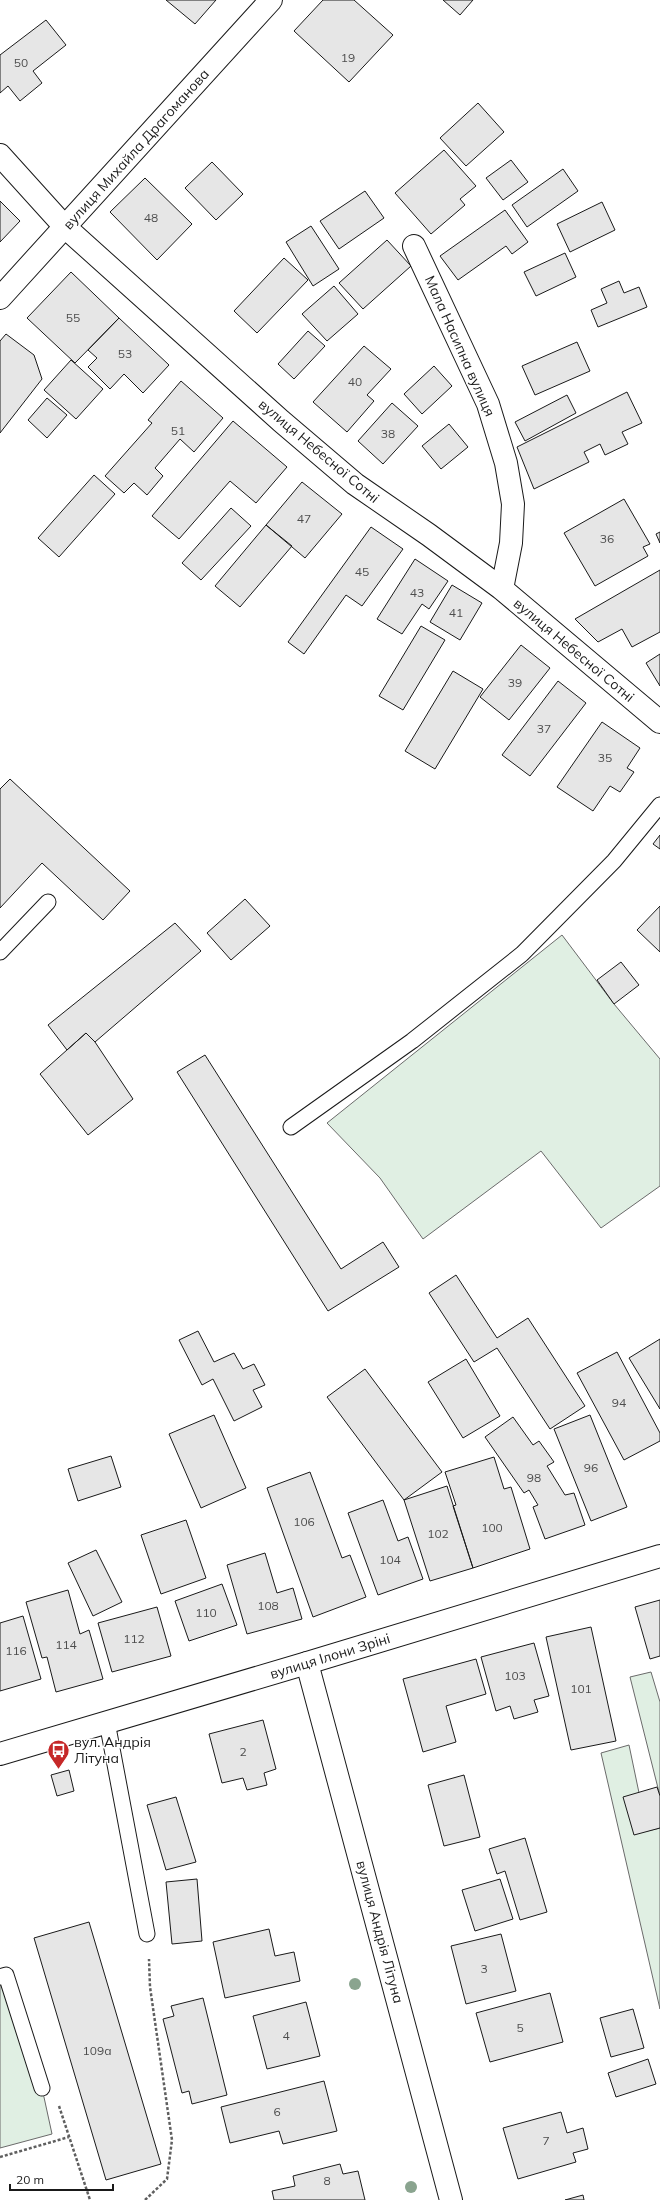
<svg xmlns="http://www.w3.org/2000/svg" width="660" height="2200" viewBox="0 0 660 2200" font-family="Mulish,sans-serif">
  <rect width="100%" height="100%" fill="#fff"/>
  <path fill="#e0efe3" stroke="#6a6a6a" d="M562,935L614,1004L660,1059V1186L601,1228L541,1151L423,1239L380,1178L327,1123Z
    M651,1672L660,1702V1796L630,1677Z
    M629,1745L647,1831L660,1828V2009L601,1753Z
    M0,1977L42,2088L52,2134L0,2148Z"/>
  <path fill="#e6e6e6" stroke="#1a1a1a" d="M166,0H216L195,24Z
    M323,0H354L393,35L349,82L294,31Z
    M443,0H473L460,15Z
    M46,20L66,45L33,71L42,83L20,101L8,86L0,93V55Z
    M478,103L504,132L466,166L440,138Z
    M444,150L476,186L460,199L465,205L431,234L395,193Z
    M511,160L528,182L503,200L486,178Z
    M212,162L243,194L216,220L185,188Z
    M563,169L578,191L527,227L512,205Z
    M145,178L192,224L157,260L110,212Z
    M365,191L384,218L339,249L320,221Z
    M0,201L20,221L0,242Z
    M602,202L615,230L570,252L557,224Z
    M505,210L528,242L512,254L506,246L458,280L440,256Z
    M311,226L339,269L313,286L286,242Z
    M387,240L411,266L363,309L339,283Z
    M565,253L576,277L536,296L524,272Z
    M284,258L308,280L257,333L234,311Z
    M71,272L119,318L75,363L27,318Z
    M619,281L624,293L639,287L647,307L598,327L591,310L607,303L601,289Z
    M334,286L358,314L327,341L302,314Z
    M119,318L169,365L143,393L124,374L110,389L88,367L97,358L88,350Z
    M308,331L325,346L294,379L278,364Z
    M6,334L34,355L42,379L0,433V341Z
    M577,342L590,371L535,395L522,366Z
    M364,346L391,369L367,395L374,401L347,432L313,402Z
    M71,360L103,389L76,419L44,390Z
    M434,366L452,386L422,414L404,394Z
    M181,381L223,418L194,452L180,439L155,468L163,476L147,495L134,483L124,493L105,476L152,423L148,420Z
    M627,392L642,423L622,432L628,444L605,455L600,444L584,452L589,462L534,489L517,447Z
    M567,395L576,413L525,441L515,422Z
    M47,398L67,415L47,438L28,420Z
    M392,403L418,426L383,464L358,441Z
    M233,421L287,467L256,503L230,481L179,539L152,516Z
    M449,424L468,447L441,469L422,446Z
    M94,475L115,494L59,557L38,538Z
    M302,482L342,514L305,558L266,525Z
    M624,499L650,544L643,547L648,556L595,586L564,533Z
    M231,508L251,526L201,580L182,563Z
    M266,525L292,546L240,607L215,586Z
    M371,527L403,549L362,606L346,595L304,654L288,642Z
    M660,532V543L656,534Z
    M415,559L448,581L429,609L422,604L402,634L377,619Z
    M660,570V632L632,647L622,629L598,642L575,619Z
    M452,585L482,603L460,640L430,622Z
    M421,626L445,640L403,710L379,696Z
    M521,645L550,668L509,720L480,697Z
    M660,654V686L646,663Z
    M453,671L483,689L435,769L405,751Z
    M558,681L586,703L530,776L502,755Z
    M602,722L640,748L627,768L634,772L620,792L610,786L593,811L557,787Z
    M10,779L130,891L103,920L42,863L0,908V789Z
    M660,835V849L653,844Z
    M245,899L270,926L231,960L207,933Z
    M660,906V952L637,930Z
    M175,923L201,951L95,1042L86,1033L67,1050L48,1025Z
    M621,962L639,985L614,1004L597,980Z
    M86,1033L95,1042L133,1099L88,1135L40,1074Z
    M205,1055L341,1269L383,1242L399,1267L328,1311L177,1072Z
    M456,1275L497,1338L528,1318L585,1406L550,1429L497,1348L474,1362L429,1293Z
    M198,1331L214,1362L234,1353L243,1369L254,1364L265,1385L253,1390L262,1407L234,1421L213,1379L202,1385L179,1340Z
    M660,1339V1409L629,1358Z
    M617,1352L660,1433V1441L624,1460L577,1373Z
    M466,1359L500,1416L463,1438L428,1382Z
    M365,1369L442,1472L404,1500L327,1397Z
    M214,1415L246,1488L201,1508L169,1434Z
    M590,1415L627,1507L591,1521L554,1429Z
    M513,1417L533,1445L539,1441L554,1462L547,1466L565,1495L574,1493L585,1525L545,1539L533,1507L538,1505L529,1490L524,1493L485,1437Z
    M111,1456L121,1487L78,1501L68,1469Z
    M494,1457L504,1489L511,1487L530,1549L473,1568L453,1506L456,1505L445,1472Z
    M310,1472L342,1558L350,1555L366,1597L313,1617L267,1488Z
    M447,1486L473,1568L430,1581L404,1500Z
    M383,1500L398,1541L408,1537L423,1579L378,1595L348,1513Z
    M186,1520L206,1578L161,1594L141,1535Z
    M96,1550L122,1602L93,1616L68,1563Z
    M265,1553L277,1593L293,1588L302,1619L247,1634L227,1565Z
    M222,1584L237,1625L189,1641L175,1601Z
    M68,1590L80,1634L89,1630L103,1679L56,1692L47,1657L42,1658L26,1602Z
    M660,1600V1656L650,1659L635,1607Z
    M157,1607L171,1656L112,1672L98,1623Z
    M23,1616L41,1679L0,1691V1623Z
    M591,1627L616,1741L571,1750L546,1637Z
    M534,1643L549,1696L534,1700L538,1712L514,1719L510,1706L496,1711L481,1657Z
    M476,1659L486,1694L446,1706L456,1742L423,1752L403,1679Z
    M263,1720L276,1769L264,1773L267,1785L247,1790L243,1778L222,1783L209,1734Z
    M69,1770L74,1791L57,1796L51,1775Z
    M464,1775L480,1837L444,1846L428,1785Z
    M657,1787L660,1796V1828L634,1835L623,1797Z
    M176,1797L196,1862L166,1870L147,1805Z
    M525,1838L547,1912L520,1920L505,1871L497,1874L489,1849Z
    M197,1879L202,1941L172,1944L166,1882Z
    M500,1879L513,1919L475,1931L462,1890Z
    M89,1922L161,2164L106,2180L34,1938Z
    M269,1929L275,1956L294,1952L300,1981L225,1998L213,1942Z
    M501,1934L516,1991L466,2004L451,1946Z
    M550,1993L563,2042L490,2062L476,2013Z
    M203,1998L227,2095L192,2104L189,2091L182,2093L163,2019L174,2016L171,2006Z
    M306,2002L320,2056L267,2069L253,2016Z
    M633,2009L644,2048L611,2057L600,2018Z
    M648,2059L656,2084L616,2097L608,2073Z
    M324,2081L337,2131L283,2144L279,2131L230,2143L221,2107Z
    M561,2112L567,2133L583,2128L588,2149L573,2153L576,2162L518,2179L503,2128Z
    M340,2164L343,2174L358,2171L365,2200H274L272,2191L295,2186L293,2176Z
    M583,2195L584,2200H565Z"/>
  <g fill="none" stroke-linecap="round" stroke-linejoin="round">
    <defs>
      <path id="service" d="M0,952L48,902
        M291,1127L412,1041L522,954L614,861L660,805
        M107,1722L147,1934
        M0,1977L6,1975L42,2088"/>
      <path id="minor" d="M0,155L65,227L281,421L355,484L429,535L502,589L660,722
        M414,246L488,404L506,463L513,504L511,543L502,589
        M307,1663L451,2200"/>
      <path id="tertiary" d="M0,298L271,0"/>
      <path id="secondary" d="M0,1754L307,1663L660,1556"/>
    </defs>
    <use href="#service" stroke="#1a1a1a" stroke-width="17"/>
    <use href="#minor" stroke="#1a1a1a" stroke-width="24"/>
    <use href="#tertiary" stroke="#1a1a1a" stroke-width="24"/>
    <use href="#secondary" stroke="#1a1a1a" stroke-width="24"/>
    <path stroke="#5f5f5f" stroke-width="2.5" stroke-dasharray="3 2" stroke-linecap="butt" d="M59,2106L90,2200
      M0,2157L69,2137
      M145,2200L167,2179L172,2140L150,1987L149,1959"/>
    <use href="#service" stroke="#fff" stroke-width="15"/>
    <use href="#minor" stroke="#fff" stroke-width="22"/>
    <use href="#tertiary" stroke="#fff" stroke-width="22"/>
    <use href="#secondary" stroke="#fff" stroke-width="22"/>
  </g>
  <g fill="#8aa48f">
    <circle cx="355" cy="1984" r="6"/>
    <circle cx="411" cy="2187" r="6"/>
  </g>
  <defs>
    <symbol id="bus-pin" viewBox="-11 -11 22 30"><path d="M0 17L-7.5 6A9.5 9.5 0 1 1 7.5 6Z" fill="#c62828" stroke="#fff"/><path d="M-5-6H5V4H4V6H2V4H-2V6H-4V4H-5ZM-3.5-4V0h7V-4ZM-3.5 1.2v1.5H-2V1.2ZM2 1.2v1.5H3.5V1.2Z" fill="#fff"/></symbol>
  </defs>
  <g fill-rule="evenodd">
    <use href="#bus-pin" x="46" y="1738" width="25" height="34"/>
  </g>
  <g text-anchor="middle" stroke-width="3" stroke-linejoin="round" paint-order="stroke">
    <g font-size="12" fill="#4d4d4d">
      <text x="348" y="62">19</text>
      <text x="21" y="67">50</text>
      <text x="151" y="222">48</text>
      <text x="73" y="322">55</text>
      <text x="125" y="358">53</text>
      <text x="355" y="386">40</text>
      <text x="178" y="435">51</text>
      <text x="388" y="438">38</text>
      <text x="304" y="523">47</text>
      <text x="607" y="543">36</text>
      <text x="362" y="576">45</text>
      <text x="417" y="597">43</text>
      <text x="456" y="617">41</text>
      <text x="515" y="687">39</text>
      <text x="544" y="733">37</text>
      <text x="605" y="762">35</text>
      <text x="619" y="1407">94</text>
      <text x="591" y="1472">96</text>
      <text x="534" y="1482">98</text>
      <text x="304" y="1526">106</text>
      <text x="492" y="1532">100</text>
      <text x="438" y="1538">102</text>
      <text x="390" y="1564">104</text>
      <text x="268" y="1610">108</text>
      <text x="206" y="1617">110</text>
      <text x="134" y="1643">112</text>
      <text x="66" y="1649">114</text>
      <text x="16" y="1655">116</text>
      <text x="515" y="1680">103</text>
      <text x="581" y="1693">101</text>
      <text x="243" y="1756">2</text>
      <text x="484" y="1973">3</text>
      <text x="520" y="2032">5</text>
      <text x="286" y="2040">4</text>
      <text x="97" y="2055">109а</text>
      <text x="277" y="2116">6</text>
      <text x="546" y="2145">7</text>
      <text x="327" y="2185">8</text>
    </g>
    <g font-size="14" fill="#1a1a1a" stroke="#fff">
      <text transform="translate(136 149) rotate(-48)" y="5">вулиця Михайла Драгоманова</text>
      <text transform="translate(460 346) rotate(66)" y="5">Мала Насипна вулиця</text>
      <text transform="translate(319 451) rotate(40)" y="5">вулиця Небесної Сотні</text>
      <text transform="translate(574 650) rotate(40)" y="5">вулиця Небесної Сотні</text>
      <text transform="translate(330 1656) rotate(-17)" y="5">вулиця Ілони Зріні</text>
      <text transform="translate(380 1932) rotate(75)" y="5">вулиця Андрія Літуна</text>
    </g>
    <g font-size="14" fill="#1a1a1a" stroke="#fff" text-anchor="start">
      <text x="74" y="1747">вул. Андрія<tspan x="74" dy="16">Літуна</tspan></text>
    </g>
  </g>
  <path d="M10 2184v6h103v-6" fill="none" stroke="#1a1a1a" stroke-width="2"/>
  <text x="16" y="2184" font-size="12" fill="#1a1a1a" stroke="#ffffff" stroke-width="3" paint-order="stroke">20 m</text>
</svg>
